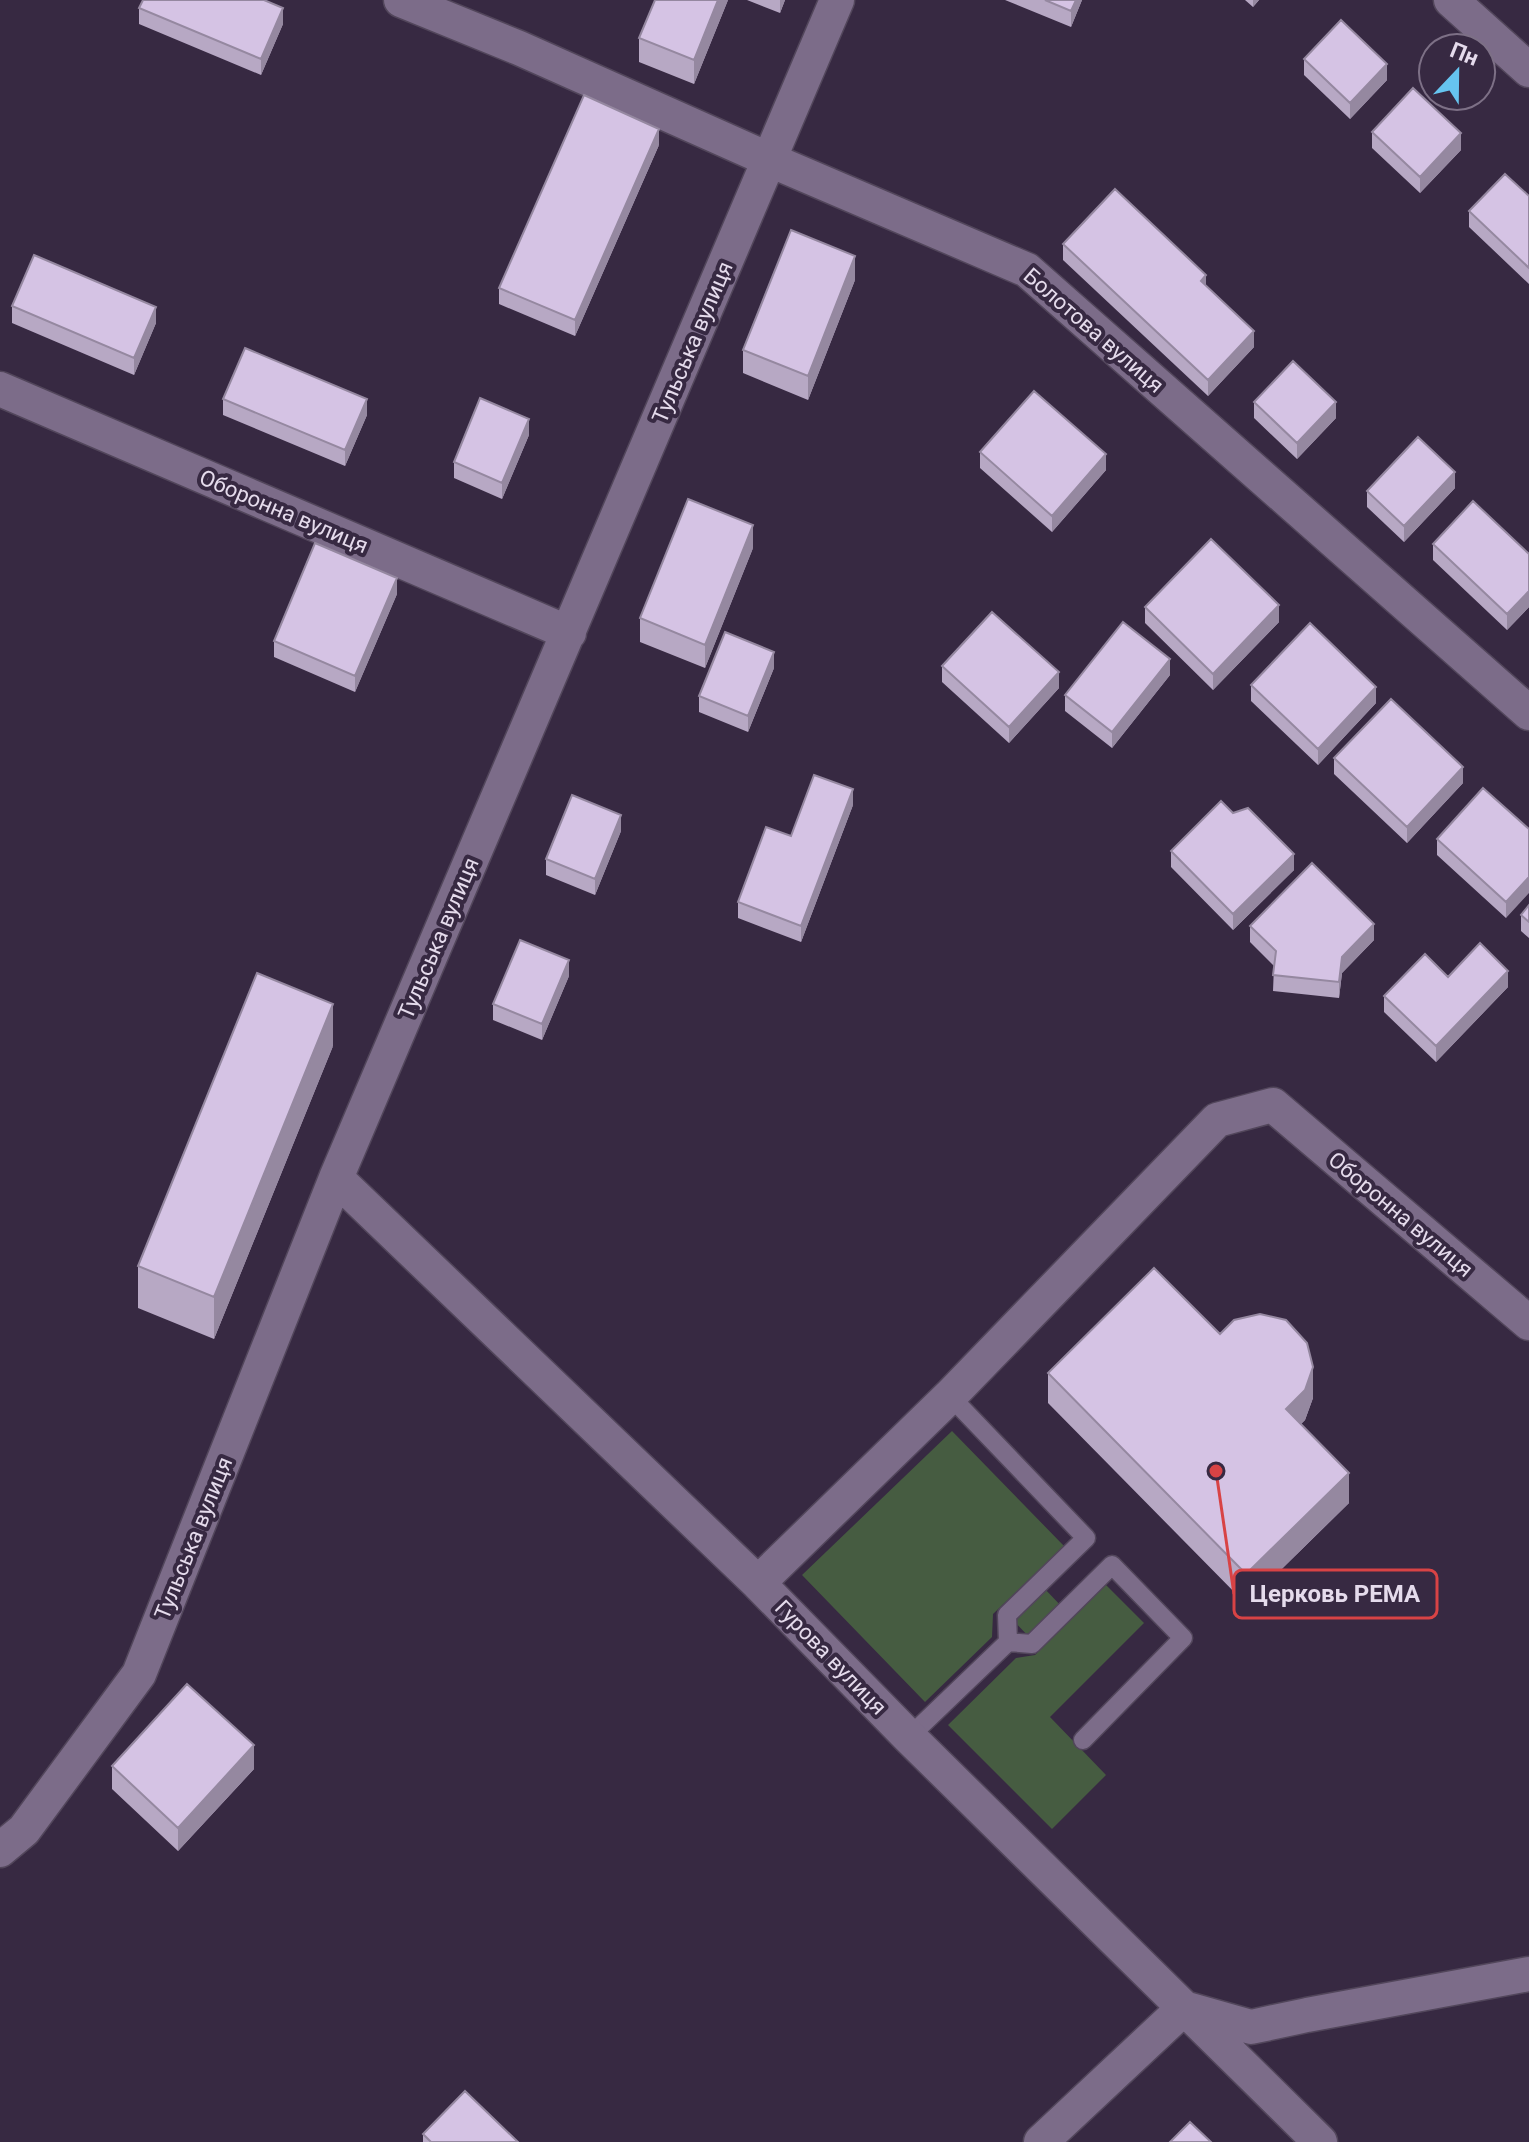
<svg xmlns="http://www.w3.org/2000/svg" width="1529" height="2142" viewBox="0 0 1529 2142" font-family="Roboto,sans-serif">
  <rect width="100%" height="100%" fill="#372942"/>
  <path fill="#465c41" d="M952,1431L1064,1546L993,1614L992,1637L925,1702L802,1575Z
    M1106,1585L1144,1623L1050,1717L1106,1775L1052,1829L948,1725L1016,1658L1035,1655Z
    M1044,1588L1063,1608L1031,1639L1012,1619Z"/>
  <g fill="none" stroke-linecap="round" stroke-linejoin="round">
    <defs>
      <path id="lane" d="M950,1396L1086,1538L1007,1615L1008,1642
        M909,1737L1008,1642L1032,1644L1112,1565L1183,1638L1083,1740"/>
      <path id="street" d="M401,0L519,48L770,160L1027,270L1529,713
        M1451,0L1529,70
        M0,389L569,633
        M336,1178L758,1583L909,1737L1320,2142
        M758,1583L950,1396L1217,1120L1273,1105L1529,1323
        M0,1850L24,1830L139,1674L336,1178L837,0
        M1041,2142L1184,2008L1251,2027L1307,2015L1529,1974"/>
    </defs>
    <use href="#lane" stroke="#52465b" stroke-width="21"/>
    <use href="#street" stroke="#52465b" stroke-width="37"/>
    <use href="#lane" stroke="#7c6c89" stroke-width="18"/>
    <use href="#street" stroke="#7c6c89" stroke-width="34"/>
  </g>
  <path fill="#b7a8c4" d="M728,0L694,84L639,62V38Z
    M747,0H785L780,13Z
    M1005,0H1082L1071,27Z
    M1245,0H1259L1253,7Z
    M139,8L283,24L261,75L139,24Z
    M1304,59L1387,80L1350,119L1304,75Z
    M1372,132L1461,150L1420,193L1372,148Z
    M659,145L575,336L499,304V288Z
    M1529,196V284L1469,227V211Z
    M1063,244L1206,286L1254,347L1208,396L1063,260Z
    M855,280L808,400L743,373V350Z
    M12,306L156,323L134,375L12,323Z
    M223,399L367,415L345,466L223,415Z
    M1254,402L1336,418L1297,459L1254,418Z
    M529,435L502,499L454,478V462Z
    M980,452L1106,470L1052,532L980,468Z
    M1455,488L1404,542L1367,507V491Z
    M1433,544L1529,554V607L1507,630L1433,560Z
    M753,548L705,668L640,642V618Z
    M397,594L355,692L274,657V641Z
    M1145,607L1279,622L1213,690L1145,623Z
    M942,666L1059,688L1009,743L942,682Z
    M774,668L748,732L699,712V696Z
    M1170,675L1112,748L1065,711V695Z
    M1251,685L1376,703L1318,765L1251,701Z
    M1334,758L1463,783L1407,843L1334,774Z
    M853,805L801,942L738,918V902L791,836Z
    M1233,813L1294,870L1233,930L1171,867V851Z
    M1529,829L1506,918L1437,855V839Z
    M621,831L595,895L546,875V859Z
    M1529,905V938L1521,931V915Z
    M1250,926L1374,940L1342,973L1339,998L1273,991L1274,966L1250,942Z
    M569,976L542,1040L493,1020V1004Z
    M1448,977L1508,987L1436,1062L1384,1012V996Z
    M333,1046L214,1339L138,1308V1266Z
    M1220,1334L1313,1398L1305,1420L1301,1424L1349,1503L1246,1604L1048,1403V1373Z
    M112,1766L254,1769L178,1851L112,1789Z
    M423,2134L518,2142H423Z"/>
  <path fill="#9588a0" d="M718,0H728L694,84V60Z
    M780,0H785L780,13Z
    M1076,0H1082L1071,27V11Z
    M1253,0H1259L1253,7Z
    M283,8V24L261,75V59Z
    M1387,64V80L1350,119V103Z
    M659,129V145L575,336V320Z
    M1461,133V150L1420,193V177Z
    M855,256V280L808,400V376Z
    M1206,275V291L1201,281Z
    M156,307V323L134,375V358Z
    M1254,331V347L1208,396V380Z
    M367,399V415L345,466V450Z
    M1336,402V418L1297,459V443Z
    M529,419V435L502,499V483Z
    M1106,454V470L1052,532V516Z
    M1455,472V488L1404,542V526Z
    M753,525V548L705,668V645Z
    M397,578V594L355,692V676Z
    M1529,591V607L1507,630V614Z
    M1279,605V622L1213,690V674Z
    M774,652V668L748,732V716Z
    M1170,659V675L1112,748V732Z
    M1059,672V688L1009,743V727Z
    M1376,687V703L1318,765V749Z
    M1463,767V783L1407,843V827Z
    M853,789V805L801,942V926Z
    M621,815V831L595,895V879Z
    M1294,854V870L1233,930V914Z
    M1529,877V893L1506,918V902Z
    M1374,924V940L1342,973L1339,998V982L1342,957Z
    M569,960V976L542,1040V1024Z
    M1508,971V987L1436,1062V1046Z
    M333,1004V1046L214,1339V1297Z
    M1313,1367V1398L1305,1420L1286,1439V1409Z
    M1349,1473V1503L1246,1604V1574Z
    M254,1745V1769L178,1851V1828Z"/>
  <path fill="#d5c3e4" stroke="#9588a0" stroke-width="2" d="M143,0H264L283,8L261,59L139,8Z
    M655,0H718L694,60L639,38Z
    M1045,0H1076L1071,11Z
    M1341,20L1387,64L1350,103L1304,59Z
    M1413,88L1461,133L1420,177L1372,132Z
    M584,95L659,129L575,320L499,288Z
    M1505,174L1529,196V268L1469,211Z
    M1115,189L1206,275L1201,281L1254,331L1208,380L1063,244Z
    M791,230L855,256L808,376L743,350Z
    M34,255L156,307L134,358L12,306Z
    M245,348L367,399L345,450L223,399Z
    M1293,361L1336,402L1297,443L1254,402Z
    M1034,391L1106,454L1052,516L980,452Z
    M480,398L529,419L502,483L454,462Z
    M1418,437L1455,472L1404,526L1367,491Z
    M688,499L753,525L705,645L640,618Z
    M1473,501L1529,554V591L1507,614L1433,544Z
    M1211,539L1279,605L1213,674L1145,607Z
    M315,543L397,578L355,676L274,641Z
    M992,612L1059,672L1009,727L942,666Z
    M1123,622L1170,659L1112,732L1065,695Z
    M1310,623L1376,687L1318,749L1251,685Z
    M725,632L774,652L748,716L699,696Z
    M1391,699L1463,767L1407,827L1334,758Z
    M814,775L853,789L801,926L738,902L766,827L791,836Z
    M1483,788L1529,829V877L1506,902L1437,839Z
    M572,795L621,815L595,879L546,859Z
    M1221,801L1233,813L1248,808L1294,854L1233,914L1171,851Z
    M1312,863L1374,924L1342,957L1339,982L1273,975L1276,951L1250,926Z
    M1529,905V922L1521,915Z
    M520,940L569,960L542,1024L493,1004Z
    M1480,943L1508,971L1436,1046L1384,996L1425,954L1448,977Z
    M257,973L333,1004L214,1297L138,1266Z
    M1154,1268L1220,1334L1234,1320L1260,1314L1286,1320L1307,1343L1313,1367L1305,1390L1286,1409L1349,1473L1246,1574L1048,1373Z
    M187,1684L254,1745L178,1828L112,1766Z
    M465,2091L518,2142H431L423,2134Z
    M1190,2122L1211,2142H1170Z"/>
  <g text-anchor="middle" stroke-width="8" stroke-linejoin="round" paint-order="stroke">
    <g font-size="22" fill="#e5dbec" stroke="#372942">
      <text transform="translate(1094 330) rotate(41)" y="8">Болотова вулиця</text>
      <text transform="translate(692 342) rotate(-67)" y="8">Тульська вулиця</text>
      <text transform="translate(284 511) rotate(23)" y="8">Оборонна вулиця</text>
      <text transform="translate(438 938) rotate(-67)" y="8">Тульська вулиця</text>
      <text transform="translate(1401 1214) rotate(40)" y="8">Оборонна вулиця</text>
      <text transform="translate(193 1538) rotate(-68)" y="8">Тульська вулиця</text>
      <text transform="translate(831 1657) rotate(46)" y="8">Гурова вулиця</text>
    </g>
  </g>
  <path fill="none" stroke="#d84345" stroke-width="3" d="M1216 1471L1234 1594"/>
  <circle fill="#d84345" stroke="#372942" stroke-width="3" cx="1216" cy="1471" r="8"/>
  <rect fill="#372942" stroke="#d84345" stroke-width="3" x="1234" y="1570" width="203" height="48" rx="8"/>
  <g font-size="24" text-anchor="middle" font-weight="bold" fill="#e5dbec">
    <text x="1335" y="1602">Церковь РЕМА</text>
  </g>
  <g transform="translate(1457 72) rotate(22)"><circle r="38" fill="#372942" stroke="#7d7086" stroke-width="2"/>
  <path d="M0-6L14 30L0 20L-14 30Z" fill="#66c4ef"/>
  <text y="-12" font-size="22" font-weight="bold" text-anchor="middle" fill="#e5dbec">Пн</text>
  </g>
</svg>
